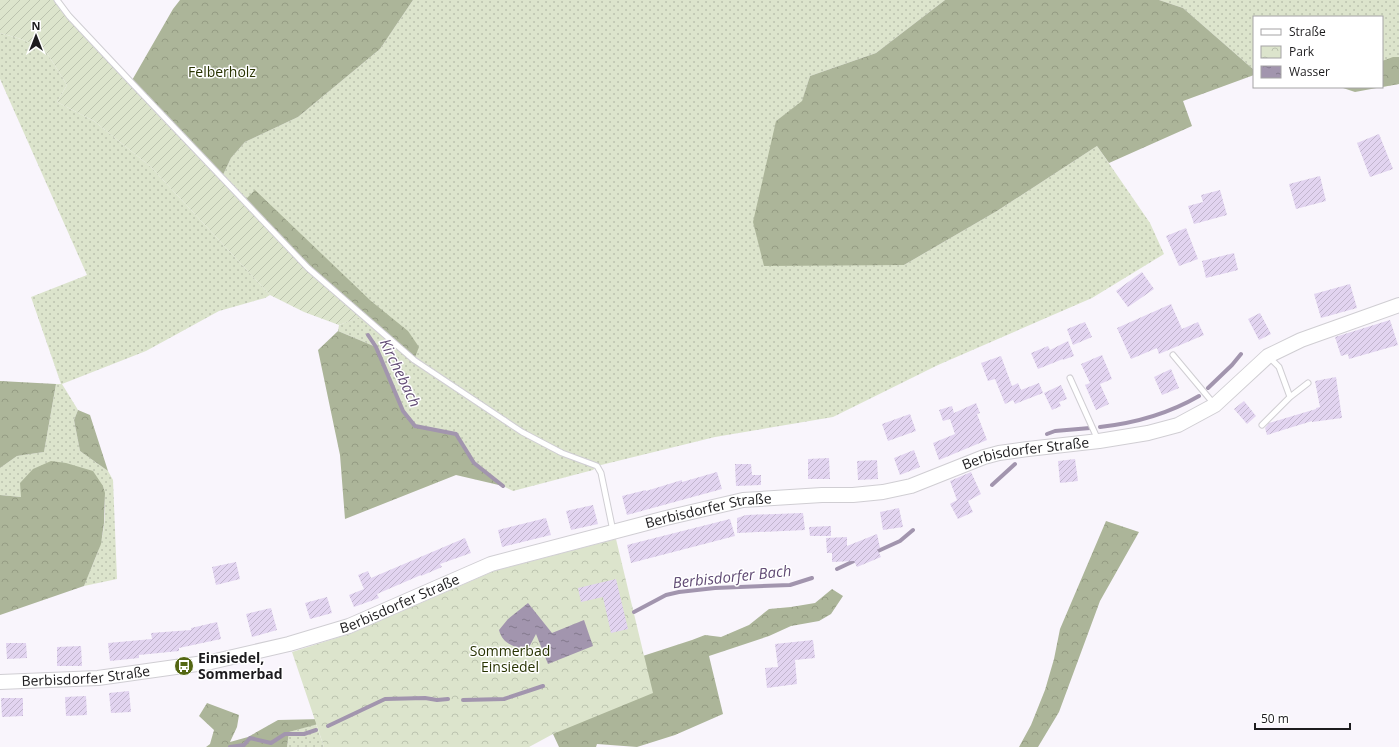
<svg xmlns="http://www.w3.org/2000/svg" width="1399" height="747" viewBox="0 0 1399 747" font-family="'Open Sans',sans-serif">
  <defs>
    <pattern id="grass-dots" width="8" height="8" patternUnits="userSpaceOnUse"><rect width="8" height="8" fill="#dce4cc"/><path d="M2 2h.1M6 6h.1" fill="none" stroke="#bcc3af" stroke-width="1.8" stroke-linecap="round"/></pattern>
    <pattern id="forest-crowns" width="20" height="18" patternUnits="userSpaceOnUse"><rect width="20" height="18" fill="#acb599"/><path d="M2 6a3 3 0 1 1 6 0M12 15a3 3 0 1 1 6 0" fill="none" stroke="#949b83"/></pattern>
    <pattern id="park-crowns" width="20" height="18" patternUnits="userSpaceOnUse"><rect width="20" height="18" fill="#dce4cc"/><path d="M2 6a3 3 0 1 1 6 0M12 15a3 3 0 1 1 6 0" fill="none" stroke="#bcc3af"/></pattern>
    <pattern id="garden-furrows" width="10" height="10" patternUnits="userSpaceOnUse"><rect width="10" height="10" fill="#dce4cc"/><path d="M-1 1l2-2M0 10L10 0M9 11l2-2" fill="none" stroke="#bcc3af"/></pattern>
    <pattern id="water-ripples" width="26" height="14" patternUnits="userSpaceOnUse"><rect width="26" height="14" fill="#a295ae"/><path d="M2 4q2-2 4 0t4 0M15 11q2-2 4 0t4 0" fill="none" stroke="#83798d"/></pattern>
    <pattern id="building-hatch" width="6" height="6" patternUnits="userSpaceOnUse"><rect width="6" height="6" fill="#e2d4f0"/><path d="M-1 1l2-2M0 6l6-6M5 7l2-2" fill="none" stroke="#c1b5cd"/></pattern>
  </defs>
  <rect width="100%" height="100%" fill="#f9f5fc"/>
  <path fill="url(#grass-dots)" d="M413,0H945L876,53L810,76L802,102L776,121L904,265L997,211L1097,146L1150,223L1164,254L1092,298L938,365L833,417L715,437L597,466L593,470L513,491L503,486L474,463L456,434L415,426L403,411L376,347L338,331L339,325L363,316L222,177L231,158L245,142L298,117L380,49Z
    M1159,0H1399V84L1382,87V17H1254V70L1183,8Z
    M0,33L21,39L45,50L67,85L57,102L94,121L151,167L270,295L265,298L219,311L146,351L62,384L78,410L74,420L80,451L108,471L113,480L117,579L84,586C89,572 96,559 100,545C105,530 107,502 103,486L21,497L0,495V468L17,456L44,452L56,384H61L31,297L87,275L0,79Z
    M316,724L324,747H287L289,732Z"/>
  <path fill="url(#forest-crowns)" d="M180,0H413L380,49L298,117L245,142L231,158L222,177L131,82L173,9Z
    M945,0H1159L1183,8L1254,70V75L1183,101L1192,126L1109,163L1097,146L997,211L904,265L764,266L753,222L776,121L802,101L810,76L876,53Z
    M1393,57H1399V84L1382,87V61Z
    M1340,87H1382L1355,92Z
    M255,190L371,301L408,331L419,347L414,360L308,268L244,201Z
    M338,331L376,347L403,411L415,426L456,434L474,463L503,486L456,475L345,519L340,455L318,350Z
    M0,381L56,384L44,452L17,456L0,468Z
    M78,410L90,415L108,471L80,451L74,420Z
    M51,461L66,463L93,471L103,486L105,493L104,523L101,544L84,586L0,615V495L21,497L20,483L33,469Z
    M1106,521L1139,532L1100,601L1059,712L1038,747H1019L1031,725L1045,690L1054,659L1060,629Z
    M832,589L843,596L831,614L819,621L791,626L769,636L709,656L723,714L675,735L637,747L597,744L596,747H559L553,734L329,721L289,732L287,747H206L210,744L214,730L199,716L207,703L239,715L237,727L230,742L248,737L278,720L323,719L569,680L692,640L705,635L721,637L749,625L769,609L791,607L815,603Z"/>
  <path fill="url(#park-crowns)" d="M616,539L653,693L553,734L529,747H324L292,652L352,633L494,571Z"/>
  <path fill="url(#garden-furrows)" d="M0,0H57L308,268L364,316L339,325L304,312L270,295L151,167L94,121L57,102L67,85L45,50L21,39L0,33Z"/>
  <path fill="url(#water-ripples)" d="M528,603L552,633L584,620L593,646L548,664L536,634L527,651C514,646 503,645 499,630L508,619Z"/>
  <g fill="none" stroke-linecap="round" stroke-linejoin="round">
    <path stroke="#a295ae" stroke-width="4" d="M368,335L376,347L403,411L415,426L456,434L474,463L503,486
      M1208,388L1232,365L1241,354
      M1100,427C1136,423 1168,414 1199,396
      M1047,434L1055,431L1090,428
      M992,485L1015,464
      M878,551L900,541L913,530
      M837,569L854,561
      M634,612L666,595L679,592L715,588L790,585L812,578
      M463,700L504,699L543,686
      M328,726L385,699L425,698L437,700L448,699
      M230,747L244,745L250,738L271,743L285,734H304L316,730"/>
  </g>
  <path fill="url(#building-hatch)" d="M1379,134L1393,169L1370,177L1357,143Z
    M1320,176L1326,201L1296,209L1289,184Z
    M1220,190L1227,215L1194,224L1188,206L1203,202L1201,195Z
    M1186,228L1198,259L1179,266L1166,236Z
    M1234,253L1238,270L1206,278L1202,261Z
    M1142,272L1154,289L1128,307L1116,291Z
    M1350,284L1357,308L1321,318L1314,294Z
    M1171,304L1182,329L1198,322L1204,335L1159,354L1157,348L1131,359L1117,328Z
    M1260,313L1271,334L1259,340L1248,319Z
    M1390,320L1398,345L1349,359L1348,354L1341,356L1335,337Z
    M1085,322L1092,337L1073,345L1067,329Z
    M1068,341L1074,356L1063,360V359L1038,369L1031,353L1048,346L1050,350Z
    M1102,355L1112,379L1100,384L1109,404L1096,410L1085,385L1090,383L1081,364Z
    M1001,356L1012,386L1018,383L1021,390L1039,383L1043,393L1015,404L1013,400L1005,404L995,379L988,381L981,363Z
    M1171,369L1179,388L1162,395L1154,377Z
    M1336,377L1342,418L1312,422V421L1267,435L1265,428L1269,423L1316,409V408L1320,407L1315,381Z
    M1061,385L1067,399L1059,402L1061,406L1052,410L1044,393Z
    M1244,401L1256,416L1247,424L1234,409Z
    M976,403L980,413L977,414L987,440L939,460L933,443L955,434L950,419L943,421L939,410L952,406L954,413Z
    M910,414L916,431L888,441L882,424Z
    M914,450L920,467L900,475L894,458Z
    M829,458L830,479H808V459Z
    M1075,459L1078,481L1060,483L1058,461Z
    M877,460L878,479L858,480L857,461Z
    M735,464H751L752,475H761V485L736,486Z
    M717,472L722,489L627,515L622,496L646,490V491L682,480V482Z
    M971,472L981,494L968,501L973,512L958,519L950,504L957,500L950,481Z
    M593,505L598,524L571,530L566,511Z
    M899,508L903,527L883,530L880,512Z
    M803,513L805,530L737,533V518L746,515Z
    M546,518L551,535L502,547L498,530Z
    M730,519L735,536L631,563L627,545Z
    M831,526V536H810L809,527Z
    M877,534L880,548L877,549L881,557L857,567L854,561L832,562V553H827L826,538L847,537V546Z
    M465,538L471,553L440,564L442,567L421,576V575L377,594L379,598L354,607L349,595L364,589L358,575L368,571L371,578Z
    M236,562L240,579L216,585L212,567Z
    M616,579L628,629L611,633L603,597L581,602L578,588Z
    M327,597L332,613L310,619L305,603Z
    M271,608L277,630L252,637L246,614Z
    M217,622L221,639L179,648V651L139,655V658L110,661L108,643L152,639L151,633L191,630V628Z
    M813,640L815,658L795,660L797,684L767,688L765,668L778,667L775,644Z
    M6,643H26L27,658L7,659Z
    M81,646L82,666H57V647Z
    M129,691L131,712L111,713L109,693Z
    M86,696L87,715L66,716L65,697Z
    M1,698H23V716L2,717Z"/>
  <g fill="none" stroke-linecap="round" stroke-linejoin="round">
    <defs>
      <path id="lane" d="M57,0L69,16L131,82L308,268L414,360L522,432L562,453L597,466L601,473L613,531
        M1173,355L1214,404
        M1269,357L1279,367L1290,397
        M1070,378L1098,440
        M1262,425L1290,397L1308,383"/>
      <g id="secondary">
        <path id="s1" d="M0,682L98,678L211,662L289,644L349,626L491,564L666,518L743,500L822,495H853L883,492L911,486L984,457L999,453L1028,449L1099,441L1148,433L1178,425L1215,405L1268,356L1301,340L1399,305"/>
      </g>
    </defs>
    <use href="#lane" stroke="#d0ced3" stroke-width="7"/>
    <use href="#secondary" stroke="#d0ced3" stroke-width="16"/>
    <use href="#lane" stroke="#fff" stroke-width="5"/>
    <use href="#secondary" stroke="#fff" stroke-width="14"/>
  </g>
  <defs>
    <symbol id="bus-disc" viewBox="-11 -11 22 22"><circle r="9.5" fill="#546713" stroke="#fff"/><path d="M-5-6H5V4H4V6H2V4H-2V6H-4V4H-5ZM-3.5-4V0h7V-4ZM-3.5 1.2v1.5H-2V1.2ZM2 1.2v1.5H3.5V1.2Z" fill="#fff"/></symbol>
  </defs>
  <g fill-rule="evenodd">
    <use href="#bus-disc" x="173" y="655" width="22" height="22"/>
  </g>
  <g text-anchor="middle" stroke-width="3" stroke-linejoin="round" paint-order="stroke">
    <g font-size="14" fill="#283302" stroke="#fff">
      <text x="222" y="77">Felberholz</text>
      <text x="510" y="656">Sommerbad<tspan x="510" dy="16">Einsiedel</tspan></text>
    </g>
    <g font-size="14" fill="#1d1c1e" stroke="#fff">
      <text dy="5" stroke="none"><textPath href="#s1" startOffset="1059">Berbisdorfer Straße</textPath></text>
      <text dy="5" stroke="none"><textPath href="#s1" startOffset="734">Berbisdorfer Straße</textPath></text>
      <text dy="5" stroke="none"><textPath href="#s1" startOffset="410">Berbisdorfer Straße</textPath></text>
      <text dy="5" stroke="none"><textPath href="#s1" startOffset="86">Berbisdorfer Straße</textPath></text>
    </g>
    <g font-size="14" font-weight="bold" fill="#1d1c1e" stroke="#fff" text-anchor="start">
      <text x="198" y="663">Einsiedel,<tspan x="198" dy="16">Sommerbad</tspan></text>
    </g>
    <g font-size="15" font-style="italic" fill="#624c75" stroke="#fff">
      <text transform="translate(400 373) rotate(64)" y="5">Kirchebach</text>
      <text transform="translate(732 577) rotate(-6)" y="5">Berbisdorfer Bach</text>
    </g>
  </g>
  <rect x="1253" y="16" width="130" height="72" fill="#ffffff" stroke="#a5a4a5"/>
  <rect x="1261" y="29" width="20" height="6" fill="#ffffff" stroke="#a5a4a5"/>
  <text x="1289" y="36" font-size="12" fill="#1d1c1e">Straße</text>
  <rect x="1261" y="46" width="20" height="12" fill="url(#park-crowns)" stroke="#a5a4a5"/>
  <text x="1289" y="56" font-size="12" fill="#1d1c1e">Park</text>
  <rect x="1261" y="66" width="20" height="12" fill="url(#water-ripples)" stroke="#a5a4a5"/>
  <text x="1289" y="76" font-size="12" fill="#1d1c1e">Wasser</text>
  <g transform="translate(36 36)" stroke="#ffffff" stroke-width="3" paint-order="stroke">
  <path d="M0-3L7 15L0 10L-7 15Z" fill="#1d1c1e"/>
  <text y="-6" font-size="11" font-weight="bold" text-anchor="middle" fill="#1d1c1e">N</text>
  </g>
  <path d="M1255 723v6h95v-6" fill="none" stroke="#1d1c1e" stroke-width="2"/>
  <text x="1261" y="723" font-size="12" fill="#1d1c1e" stroke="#ffffff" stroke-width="3" paint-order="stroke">50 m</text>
</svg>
